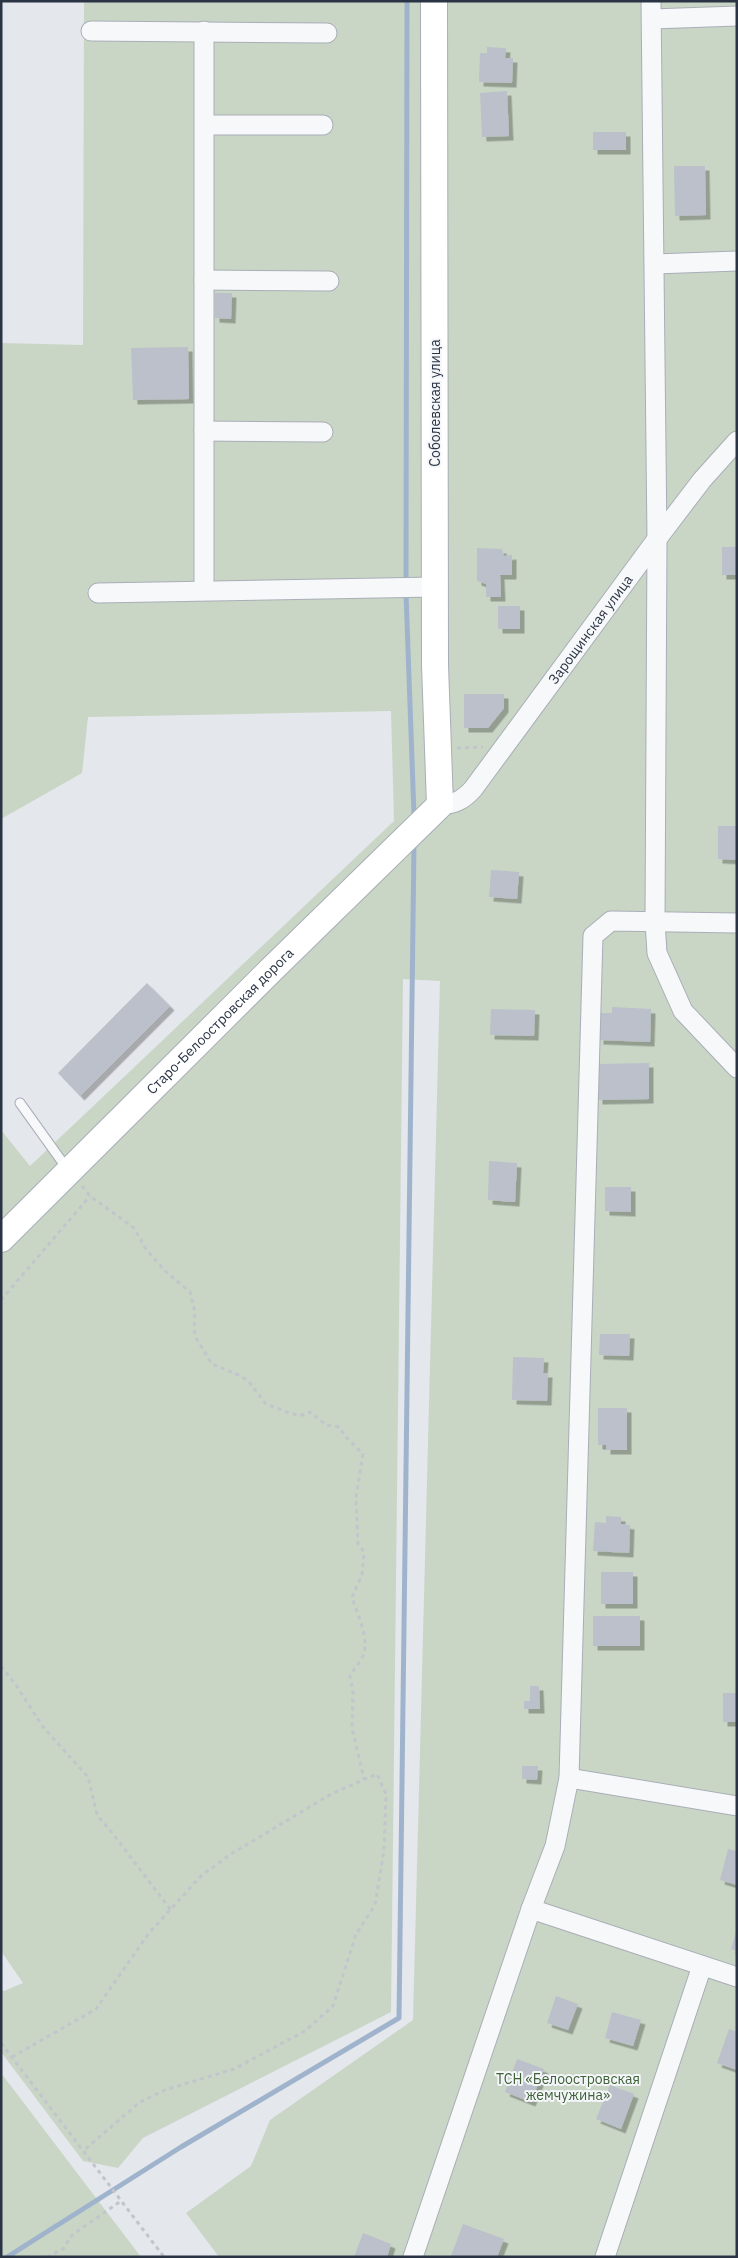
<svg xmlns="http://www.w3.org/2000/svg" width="738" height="2258" viewBox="0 0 738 2258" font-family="'IBM Plex Sans',sans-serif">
  <defs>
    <filter id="shadow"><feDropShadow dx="4.5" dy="4.5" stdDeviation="0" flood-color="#0004"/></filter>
  </defs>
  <rect width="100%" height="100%" fill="#e4e7ec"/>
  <path fill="#c9d6c5" d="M84,1H737V2257H219L186,2213L251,2166L270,2120L413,2020L440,981L403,979L391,2012L143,2138L118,2168L83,2161L1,2052V1989L4,1991L23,1983L1,1951V1130L30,1166L394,821L391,711L88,717L82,773L1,819V343L83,345Z
    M1,2073L141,2257H1Z"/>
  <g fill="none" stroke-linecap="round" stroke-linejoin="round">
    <path stroke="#9fb4cc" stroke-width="5" d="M406,579L407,1
      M406,594L414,815
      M7,2257L181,2147L399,2018L414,844"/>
  </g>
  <path fill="#bbc0ca" filter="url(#shadow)" d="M487,47L506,48L505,58H513L512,83L479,82L480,53H487Z
    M507,91L509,136L482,137L480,93Z
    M593,132H626V150H593Z
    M674,166H705L706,215L675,216Z
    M215,293H232L231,319L215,318Z
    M188,347L189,399L133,400L131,348Z
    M722,547H737V575H722Z
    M477,548L502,549L504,556L512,555V575H500L501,597H486V584L477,581Z
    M498,606H520V629H498Z
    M464,694H504V708L488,728H464Z
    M718,826H737V860L718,859Z
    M491,870L519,872L517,899L489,897Z
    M147,983L170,1006L80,1096L58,1073Z
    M612,1007L651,1009L650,1042L599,1040V1013H612Z
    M491,1009L535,1010L534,1036L490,1035Z
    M649,1063V1099L598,1100V1064Z
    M489,1161L517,1163L515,1202L488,1200Z
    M605,1187H631V1212L605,1211Z
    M600,1334H630L629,1356L599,1355Z
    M513,1357L544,1358L543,1373H548L547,1401L512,1400Z
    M598,1408H627V1450H606V1445H598Z
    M606,1516L621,1517V1524L630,1525L629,1553L593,1551L595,1522L606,1523Z
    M601,1572H633V1604H601Z
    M593,1616H640V1646H593Z
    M530,1686H539L540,1709H524V1701H530Z
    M723,1693H737V1722H723Z
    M522,1766H538L537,1780L522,1779Z
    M728,1849L737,1851V1885L720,1880Z
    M736,1932H737V1951L731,1949Z
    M556,1996L578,2004L568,2030L547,2023Z
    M612,2012L641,2020L633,2046L605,2038Z
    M729,2029L737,2032V2070L717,2063Z
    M517,2059L544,2069L531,2102L505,2092Z
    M610,2085L634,2094L621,2129L596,2119Z
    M463,2224L504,2239L497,2257L451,2256Z
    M363,2233L391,2244L387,2257H354Z"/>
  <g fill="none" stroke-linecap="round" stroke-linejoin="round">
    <defs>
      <path id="lane" d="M20,1103L68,1170"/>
      <g id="street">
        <path d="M651,1L657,539L655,921L657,953L683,1011L737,1068"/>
        <path d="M652,19L737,16"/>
        <path d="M91,31L327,33"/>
        <path d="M204,31V590"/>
        <path d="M205,125H323"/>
        <path d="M655,264L737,261"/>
        <path d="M204,280L329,281"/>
        <path d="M204,431L323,432"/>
        <path d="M98,593L435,587"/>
        <path id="s1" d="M440,805C455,804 463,800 473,789L657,539L702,480L737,441"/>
        <path d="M569,1778L737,1806"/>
        <path d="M531,1909L737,1977"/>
        <path d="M413,2257L531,1909L555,1846L569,1778L593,936L611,921L737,923"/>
        <path d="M605,2257L702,1966"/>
      </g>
      <g id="secondary">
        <path id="s2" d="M1,1239L272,969L440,805L435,665L434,1"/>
      </g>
    </defs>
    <use href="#lane" stroke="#a9aeb7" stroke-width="11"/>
    <use href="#street" stroke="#a9aeb7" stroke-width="21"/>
    <use href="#secondary" stroke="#a9aeb7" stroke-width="28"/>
    <path stroke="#c2c5cb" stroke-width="3" stroke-dasharray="4 4" stroke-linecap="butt" d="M457,748L483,747
      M82,1186L90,1196L134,1228L146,1249L164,1270L190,1292L195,1312L194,1329L196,1338L212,1364L241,1376L249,1382L266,1404L292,1414L303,1415L310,1412L326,1425L339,1427L345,1436L363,1454L356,1497L358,1544L364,1552L362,1575L352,1597C357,1615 370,1637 363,1656C360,1662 354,1669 350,1676L353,1691L352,1728L364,1779
      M1,1300L90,1196
      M1,1666L16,1685L43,1727L88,1777L97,1815L113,1834L171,1910
      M1,2043L164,2257
      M12,2057L96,2009L149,1933L202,1875L231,1854L333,1793L377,1774L386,1794L384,1850L375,1905L356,1934L333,2006L305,2031L234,2069L165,2090L140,2102L83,2151
      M47,2257L63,2249L72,2235L121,2201"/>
    <use href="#lane" stroke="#f7f8fa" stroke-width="9"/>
    <use href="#street" stroke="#f7f8fa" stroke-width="19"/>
    <use href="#secondary" stroke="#fff" stroke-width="26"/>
  </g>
  <g text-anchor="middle" stroke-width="4" stroke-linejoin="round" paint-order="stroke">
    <g font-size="14" fill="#2b3445" stroke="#f4f6f9">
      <text transform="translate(435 403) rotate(-90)" y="5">Соболевская улица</text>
      <text dy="5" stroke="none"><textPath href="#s1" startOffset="236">Зарощинская улица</textPath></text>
      <text dy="5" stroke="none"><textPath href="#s2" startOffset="309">Старо-Белоостровская дорога</textPath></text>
    </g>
    <g font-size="14" fill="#3f6138" stroke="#f4f6f9">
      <text x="568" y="2084">ТСН «Белоостровская<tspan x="568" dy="16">жемчужина»</tspan></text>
    </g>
  </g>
  <rect width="738" height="2258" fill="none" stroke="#2b3445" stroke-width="5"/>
</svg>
